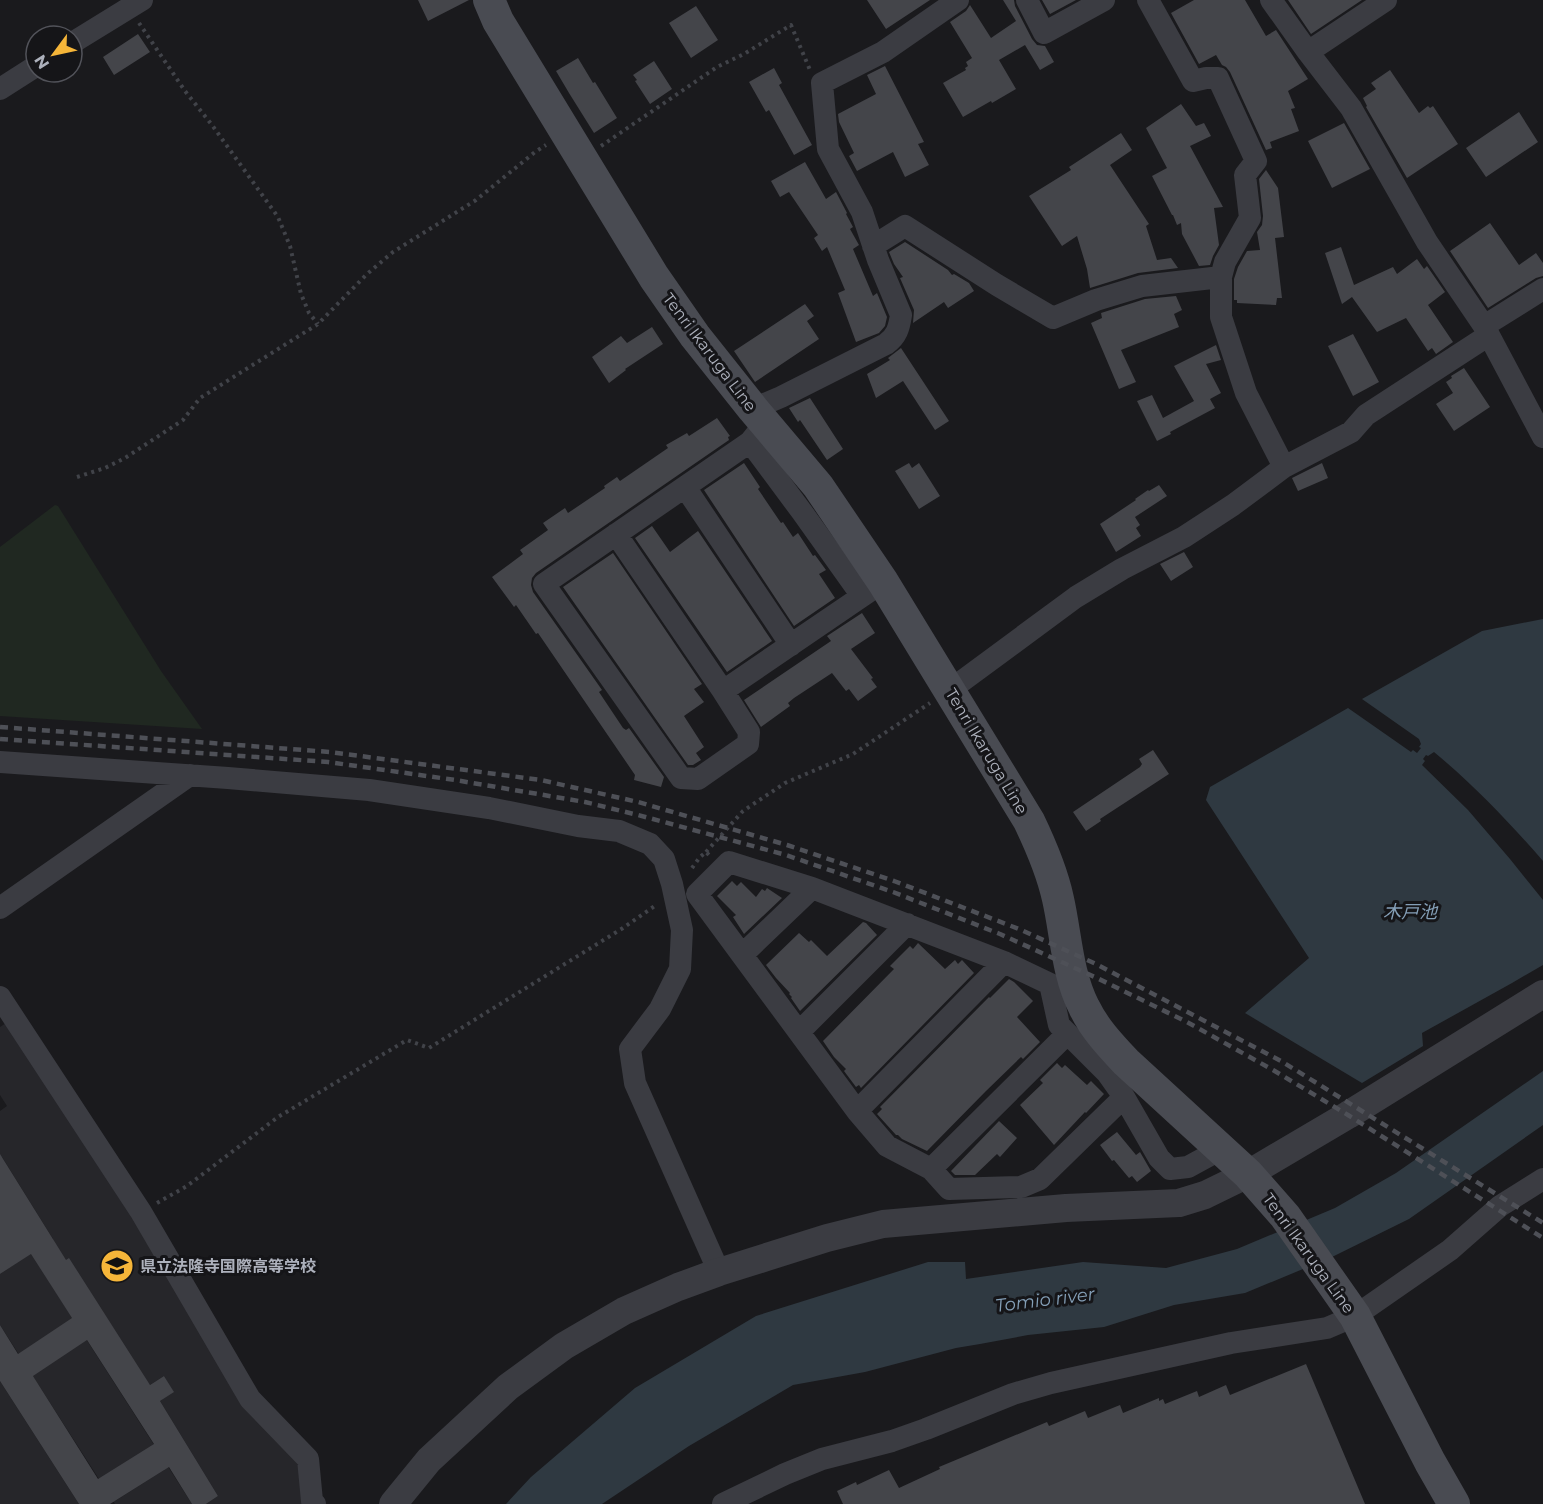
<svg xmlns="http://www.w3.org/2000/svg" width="1543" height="1504" viewBox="0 0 1543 1504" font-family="Montserrat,'Noto Sans JP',sans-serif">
  <rect width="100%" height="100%" fill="#1a1a1d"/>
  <path fill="#26262a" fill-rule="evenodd" d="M6,1023L301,1462L306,1504H206L218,1496L160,1401L173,1391L164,1376L150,1385L45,1275L192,1504H115L0,1325V1274L53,1239L2,1157L0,1158V1111L7,1106L0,1095V1027ZM150,1447L164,1470L115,1501Z
    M0,1381L79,1504H0Z"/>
  <path fill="#202821" d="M55,505L58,506L161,671L202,729L0,716V547Z"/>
  <path fill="#2f3941" d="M1543,619V861C1508,821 1475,786 1434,752L1428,756L1426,755L1423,759L1425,761L1422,765L1468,810L1510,859L1543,900V965L1512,983L1422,1033L1423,1046L1362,1083L1245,1013L1309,958L1206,800L1210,787L1348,708L1411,752L1413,750L1417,753L1421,748L1419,747L1421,744L1419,739L1362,699L1482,631Z
    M1543,1071V1125L1409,1219L1332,1257L1245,1293L1174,1305L1104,1327L1028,1335L980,1344L956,1348L865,1372L793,1385L689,1446L602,1504H506L531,1477L635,1388L756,1316L928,1262H965L966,1279L1083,1262L1166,1268L1237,1249L1335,1208L1396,1173Z"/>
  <path fill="#44454a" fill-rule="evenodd" d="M418,0H469L428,21Z
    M867,0H930L886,29Z
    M1003,0H1014L1015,6L1032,39L1037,45L1045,46L1054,62L1040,70L1025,45L999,60L1016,89L992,103L991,101L963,117L943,83L966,70L965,68L968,66L966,62L972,58L950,22L966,11L970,5L991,38L1016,21Z
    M1042,0H1076L1050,14Z
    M1194,0H1245L1266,36L1276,30L1308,79L1288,91L1295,108L1291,109L1299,131L1270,142L1272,148L1266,150L1230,72L1226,67L1222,65L1216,55L1199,64L1171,13Z
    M1288,0H1362L1311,34Z
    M696,6L718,40L691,58L669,23Z
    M138,34L150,52L114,75L103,57Z
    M578,58L593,83L595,82L617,118L594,133L569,93L556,71Z
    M654,61L672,89L650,104L635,81L637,80L633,75Z
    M885,66L924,142L918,144L929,165L905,177L893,152L857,171L849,156L854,153L839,122L838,114L876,94L867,75Z
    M774,68L782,83L779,85L812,145L794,155L769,110L766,112L749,82Z
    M1390,70L1419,113L1428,106L1430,108L1433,106L1458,144L1407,178L1366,107L1367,106L1363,98L1376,89L1371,83Z
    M1181,104L1196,126L1204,123L1211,136L1190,146L1223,207L1214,208L1219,245L1213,256L1210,265L1199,266L1182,234L1181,223L1177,225L1173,215H1172L1152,176L1167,168L1146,128Z
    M1519,112L1538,142L1486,177L1466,148Z
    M1344,123L1370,169L1332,188L1308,141Z
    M1121,133L1132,150L1110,165L1149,224L1146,226L1157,260L1171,258L1178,268L1138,273L1090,288L1087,269L1077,236L1062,246L1029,196L1071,170L1069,167Z
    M805,162L826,199L836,192L847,213L846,214L853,227L850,229L859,245L853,249L873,296L877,293L887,317L885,326L879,333L856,342L838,293L845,290L827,247L822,251L814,238L818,235L789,192L780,197L771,181Z
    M1266,170L1278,188L1284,237L1275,238L1282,298H1277L1276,305L1237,303V300H1234V279L1238,267L1247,251L1260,250L1257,232L1262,225L1263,216L1259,179Z
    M1490,223L1519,265L1536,253L1543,263V276L1536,278L1488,308L1450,251Z
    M905,242L948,270L952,275L954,274L969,283L974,291L948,308L944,302L913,323L914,310L900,278L903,277L894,264L889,252Z
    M1341,247L1354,285L1393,267L1397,274L1417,259L1424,269L1427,266L1445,292L1428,305L1453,342L1436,354L1432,348L1428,351L1406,318L1377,332L1352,297L1342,304L1325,253Z
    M1176,296L1182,310L1174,314L1179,327L1121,350L1136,382L1119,389L1091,323L1102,318L1101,313L1145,299Z
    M805,304L814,316L807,321L819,339L755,382L734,351Z
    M652,327L663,344L625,369L626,370L609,383L592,357L621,336L627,343Z
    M1353,334L1379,382L1353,396L1328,346Z
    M1216,345L1221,360L1206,364L1221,393L1210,399L1215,408L1170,432L1171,434L1157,441L1137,401L1152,395L1163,418L1194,401L1174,366Z
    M901,348L949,421L935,430L903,381L876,398L867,374L890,360L888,358Z
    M1464,368L1490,407L1454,431L1436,404L1453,393L1446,382L1452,378L1451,376Z
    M810,398L843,449L827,460L800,420L798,422L789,408Z
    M717,418L730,436L728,437L729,440L536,573L532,578L531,585L533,592L602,690L599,692L623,728L626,730L629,728L664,777L661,787L634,780L635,775L538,633L536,634L516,605L514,607L492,577L523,554L520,550L548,530L543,523L565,508L568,513L605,488L604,486L617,477L620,481L668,448L666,445L687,433L689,436Z
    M744,463L760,487L758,489L781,523L783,522L793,537L798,533L813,556L815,555L826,570L819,574L835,598L794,626L704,490Z
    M909,463L912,468L919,463L940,496L919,509L895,471Z
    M1322,463L1328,478L1298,491L1292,478Z
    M1159,485L1167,496L1135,517L1140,525L1136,528L1141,536L1116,552L1100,524L1136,500L1135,499L1148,490L1149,491Z
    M652,526L670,552L698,531L772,641L727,672L635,538Z
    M1184,552L1193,567L1171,581L1160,564Z
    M613,553L702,684L694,689L704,702L684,716L704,747L696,753L701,760L693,765H688L563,587Z
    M862,613L875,633L851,649L873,678L871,679L877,687L858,701L849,689L846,691L832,673L794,698L788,703L790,706L761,727L744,700L831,641L827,636Z
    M1153,750L1169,774L1100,819L1101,821L1086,831L1073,812L1140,767L1142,764L1139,759Z
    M732,881L737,886L741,882L756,897L762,889L765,891L767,888L782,898L744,934L733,917L736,915L717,896Z
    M863,922L866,923L877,935L800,1011L791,998L792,997L789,994L790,993L776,978L766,965L799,933L809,942L811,940L827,956Z
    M918,943L945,969L955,960L958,964L962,960L974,973L861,1088L859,1085L856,1087L844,1071L846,1069L834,1057L823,1041L894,969L890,966L910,946L913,949Z
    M1009,979L1014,982L1033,1001L1017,1017L1040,1042L1023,1059L1021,1057L986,1091L927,1151L902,1139L898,1135H896L877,1114L882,1109L880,1107L989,997L990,998Z
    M1057,1063L1062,1068L1065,1065L1087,1085L1091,1081L1104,1094L1086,1113L1085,1112L1054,1145L1020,1105L1043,1083L1040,1080Z
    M999,1121L1017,1138L1000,1157L997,1154L975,1175H955L951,1171Z
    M1117,1132L1136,1155L1140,1152L1151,1171L1137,1182L1132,1176L1129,1178L1114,1160L1112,1161L1100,1145Z
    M0,1154L66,1260L69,1258L150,1385L164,1376L174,1392L160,1401L218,1496L206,1504H192L169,1467L110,1504H79L0,1381V1325L18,1354L72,1318L31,1254L0,1274ZM87,1340L154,1444L98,1479L33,1376Z
    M1306,1364L1365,1504H843L837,1491L856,1482L857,1485L889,1470L899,1488L940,1469L939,1467L1047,1422L1049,1426L1085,1411L1088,1418L1120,1405L1123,1413L1159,1398V1401L1163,1399L1165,1404L1197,1391L1199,1397L1226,1385L1230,1395Z"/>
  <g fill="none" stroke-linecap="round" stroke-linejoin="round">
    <path stroke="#414349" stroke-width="4" stroke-dasharray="3 4.5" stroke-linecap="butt" d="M139,23L185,91L212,125L278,217L290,246L301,294L309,313L318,324
      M601,146L717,67L744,54L791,25L810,70
      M77,477L105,468L125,458L183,420L200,398L318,324L367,274L393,252L476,200L535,152L546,145
      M706,852L743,811L785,783L853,754L930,703
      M692,868L700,857L706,852L709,855
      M157,1203L187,1186L278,1117L407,1040L429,1048L623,928L656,905"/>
    <path stroke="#3b3c42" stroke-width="22" d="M1027,0L1044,33L1104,0
      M1148,0L1193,81L1206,78H1218L1256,161L1245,175L1250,218L1225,262L1221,277V317L1246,393L1284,467
      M1271,0L1308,52L1351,108L1427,242L1484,326L1543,437
      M72,43L142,0
      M1308,52L1386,0
      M0,89L36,66
      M873,246L905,226L997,285L1053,318L1096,300L1142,286L1221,277
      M1484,326L1543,289
      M753,409L781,397L886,344C897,336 899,328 901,315L878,260L862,212L828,149L822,83L883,52L958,0
      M765,423L750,442L544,584L681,778L698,779L748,744L749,732L723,691L883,582
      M750,442L802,512L862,596
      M685,487L791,645
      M616,534L723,691
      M950,690L1076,597L1122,569L1184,537L1233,505L1284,467L1351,432L1366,415L1489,335
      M0,762L228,778L369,790L489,808L578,826L619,831L650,844L664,859L672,884L682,930L680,969L660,1009L630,1049L635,1083L719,1272
      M0,908L190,775
      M742,955L812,888
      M0,997L141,1212L250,1399L308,1459L312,1501L315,1504
      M799,1032L907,924
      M1124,1097L1107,1073L1059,1025L1050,984L1004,962L812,888L729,862L697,894L857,1111L887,1146L931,1169L949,1189L1021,1187L1040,1179L1124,1097L1159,1158L1170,1169L1188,1167L1221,1149
      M857,1111L1004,962
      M931,1169L1067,1034
      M723,1504L785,1474L822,1459L892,1441L926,1429L1013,1394L1051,1383L1231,1343L1327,1328L1355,1316L1450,1250L1500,1206L1543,1179"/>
    <path stroke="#3b3c42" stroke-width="28" d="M393,1504L429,1460L508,1387L564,1346L624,1311L678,1287L719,1272L827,1238L883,1224L1066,1208L1179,1203L1205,1195L1248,1174L1348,1115L1543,994"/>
    <path stroke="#494b52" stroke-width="32" d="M489,0L498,21L654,277L695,336L753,409L818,486L883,582L1029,821C1041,846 1052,871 1058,899C1066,934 1067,974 1084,1007C1094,1028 1110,1045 1126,1062L1248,1174L1285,1216L1355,1316L1430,1462L1454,1504"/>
    <path stroke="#4e5057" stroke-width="4.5" stroke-dasharray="8 6" stroke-linecap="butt" d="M0,727L330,752L541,780L638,802L787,845L894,881L1019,929L1096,964L1281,1061L1543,1223
      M0,739L328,762L455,780L585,802L638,815L786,855L893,892L1000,934L1099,979L1187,1022L1273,1070L1348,1115L1543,1238"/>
  </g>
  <defs>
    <symbol id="school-disc" viewBox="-11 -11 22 22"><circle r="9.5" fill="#f5b539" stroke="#151518"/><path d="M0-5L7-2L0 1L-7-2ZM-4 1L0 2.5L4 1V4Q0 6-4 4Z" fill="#111"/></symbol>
  </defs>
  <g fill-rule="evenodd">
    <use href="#school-disc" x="98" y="1247" width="38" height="38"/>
  </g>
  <g text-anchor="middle" stroke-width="6" stroke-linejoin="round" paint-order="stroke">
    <g font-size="16" fill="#adb1bc" stroke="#151518">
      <text transform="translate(710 352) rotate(53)" y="6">Tenri Ikaruga Line</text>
      <text transform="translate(987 751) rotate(59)" y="6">Tenri Ikaruga Line</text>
      <text transform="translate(1309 1253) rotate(54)" y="6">Tenri Ikaruga Line</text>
    </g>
    <g font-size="16" font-weight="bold" fill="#adb1bc" stroke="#151518" text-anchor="start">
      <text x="140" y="1272">県立法隆寺国際高等学校</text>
    </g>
    <g font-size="18" font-style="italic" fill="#849fb7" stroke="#151518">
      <text x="1410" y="918">木戸池</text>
      <text transform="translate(1045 1300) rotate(-7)" y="6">Tomio river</text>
    </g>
  </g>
  <g transform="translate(54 54) rotate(237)"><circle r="28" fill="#151518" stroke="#52535a" stroke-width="1.5"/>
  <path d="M0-4.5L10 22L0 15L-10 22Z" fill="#f5b539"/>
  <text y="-9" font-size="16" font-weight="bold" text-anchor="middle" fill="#adb1bc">N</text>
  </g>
</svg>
